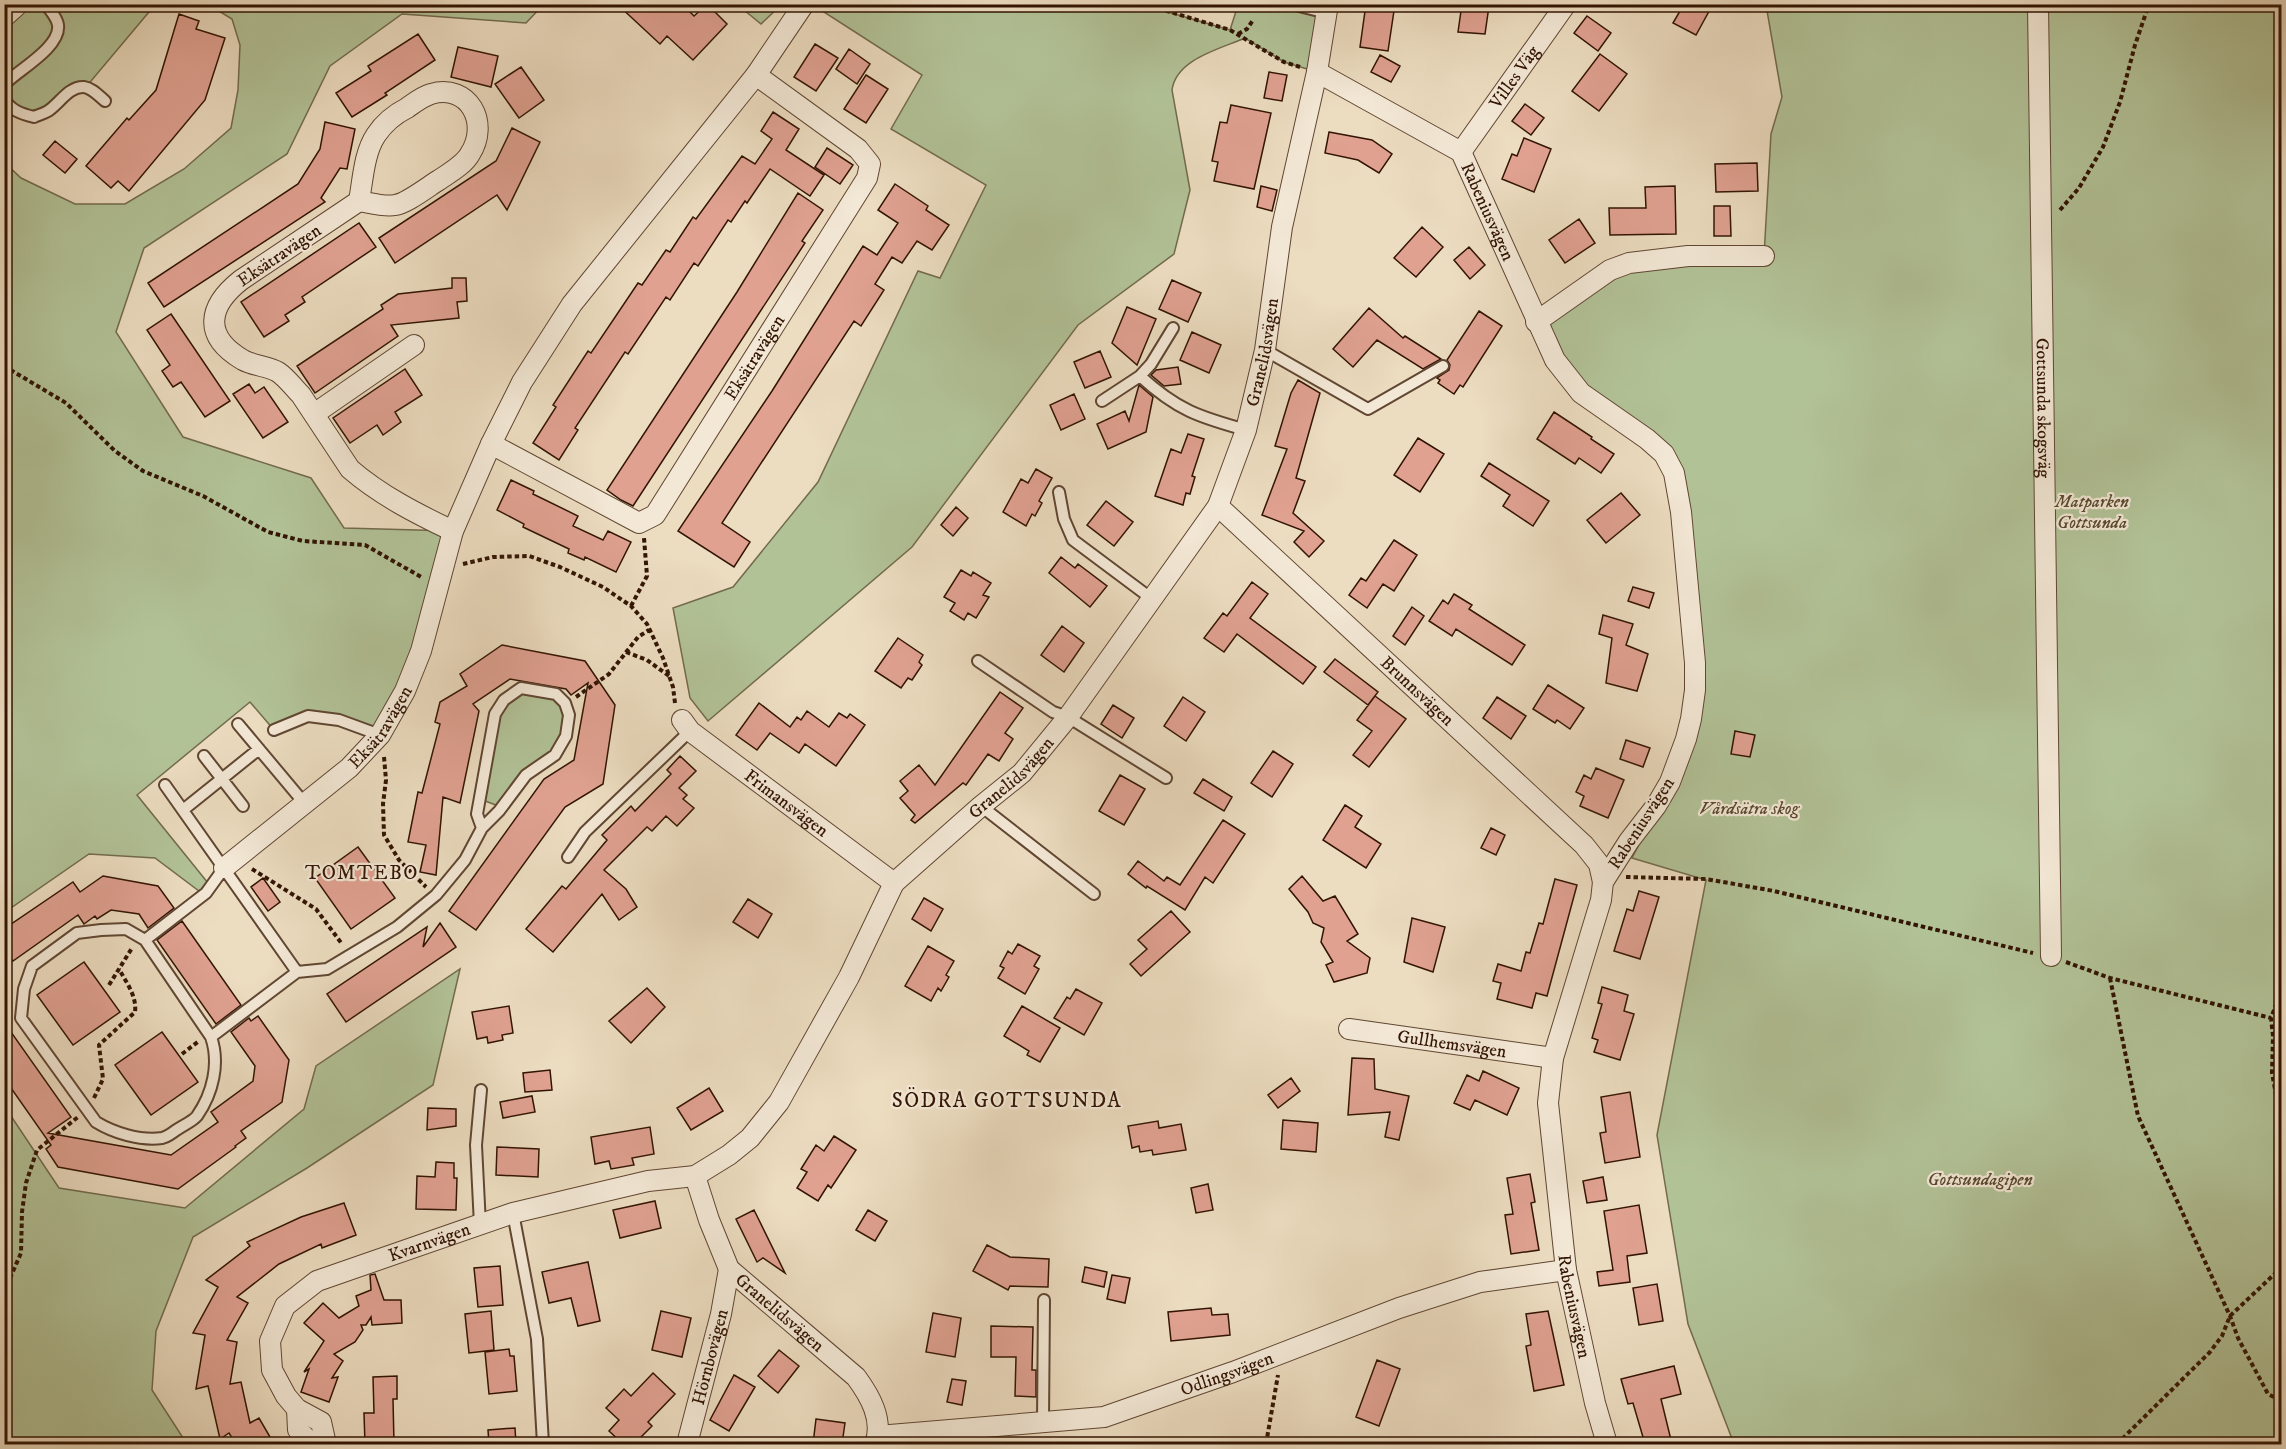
<svg xmlns="http://www.w3.org/2000/svg" width="2286" height="1449" viewBox="0 0 2286 1449" font-family="'IM FELL DW Pica',serif">
  <rect width="100%" height="100%" fill="#ecdcc0"/>
  <filter id="stains"><feTurbulence type="fractalNoise" baseFrequency=".00333" numOctaves="4"/><feColorMatrix values="0 0 0 0 .2 0 0 0 0 .09 0 0 0 0 .02 0 0 0 .5 -.17"/></filter>
  <radialGradient id="worn" r=".72"><stop offset=".6" stop-color="#630" stop-opacity="0"/><stop offset="1" stop-color="#630" stop-opacity=".3"/></radialGradient>
  <path fill="#b2c297" stroke="#726b4d" stroke-width="1.5" d="M5,5H181L149,12L86,87L34,117L5,98Z
    M209,5H543L526,23L402,14L330,66L287,154L144,248L116,332L183,437L311,478L344,528L453,531L432,613L380,735L308,716L274,730L250,702L137,795L208,883L199,891L155,858L89,854L5,912L4,162L21,178L75,204H125L184,169L231,128L238,90L240,45L232,19Z
    M738,5H781L761,24Z
    M813,5H1144L1230,30L1238,5H1328L1317,72L1284,62L1245,38C1220,49 1176,59 1172,90L1190,190L1174,254L1078,325L912,547L708,721L690,698L673,608L733,587L818,482L918,271L940,278L986,185L891,129L922,75Z
    M1766,5H2281V1444H1734L1688,1324L1657,1135L1706,880L1632,858L1644,835L1691,719L1674,473L1581,393L1536,322L1610,270L1764,256L1771,134L1782,97Z
    M521,688L556,694L569,715L555,755L526,775L501,807L480,799L495,714Z
    M460,969L433,1085L307,1168L193,1237L156,1331L152,1390L187,1444H5V1107L59,1188L185,1208L304,1109L316,1066Z"/>
  <path fill="#e0a191" stroke="#321403" stroke-width="1.5" d="M617,4H682L694,16L707,4L727,24L693,60L667,36L660,44Z
    M1366,4H1395L1388,51L1360,47Z
    M1462,4L1489,6L1485,34L1458,32Z
    M1684,4H1713L1696,35L1673,23Z
    M179,14L199,21L196,29L225,38L205,100L129,191L118,181L111,188L86,166L127,118L129,120L156,90Z
    M1587,16L1611,33L1598,51L1574,33Z
    M418,34L435,60L385,93L387,95L352,117L336,93L371,71L368,66Z
    M815,44L838,58L816,91L794,77Z
    M458,47L498,56L491,87L451,77Z
    M849,49L870,64L857,84L836,69Z
    M1600,54L1627,74L1599,111L1572,91Z
    M1380,55L1400,66L1391,82L1371,72Z
    M521,67L544,100L519,118L495,84Z
    M1269,72L1287,75L1282,101L1264,98Z
    M866,75L888,89L866,123L844,109Z
    M1525,104L1544,118L1531,135L1512,121Z
    M1231,105L1271,113L1254,189L1214,181L1218,162L1212,161L1220,122L1227,123Z
    M773,112L799,129L786,150L824,175L810,196L770,169L747,203L745,201L731,222L728,220L698,266L694,263L670,300L666,297L628,354L625,352L575,428L578,430L559,460L533,443L556,407L553,405L588,351L591,353L638,283L642,285L666,250L670,252L693,217L696,219L742,156L755,164L772,139L761,131Z
    M325,122L355,129L347,169L340,168L321,198L325,202L164,307L148,283L298,184L320,149Z
    M512,128L540,142L507,210L497,195L395,263L379,238L496,161Z
    M1329,132L1372,140L1392,154L1379,173L1358,160L1325,153Z
    M1524,138L1551,149L1534,192L1502,179L1512,154L1517,156Z
    M55,141L77,159L65,173L43,155Z
    M827,148L853,165L840,184L815,167Z
    M1757,163L1758,191L1716,192L1715,164Z
    M895,184L928,206L926,210L949,225L932,250L917,241L902,263L892,257L875,284L884,290L861,326L854,321L722,523L750,542L734,567L678,531L772,391L863,246L877,255L898,223L878,210Z
    M1261,186L1277,190L1272,211L1257,207Z
    M1675,186L1676,234L1610,235L1609,208H1646L1645,187Z
    M798,193L823,210L802,241L805,243L633,506L621,500L607,490L737,292Z
    M1714,206H1730L1731,236H1714Z
    M1579,219L1595,243L1565,263L1549,240Z
    M359,223L376,247L302,297L305,302L285,315L289,321L264,337L241,302Z
    M1422,227L1443,247L1416,277L1394,258Z
    M1469,247L1485,265L1470,279L1454,260Z
    M452,278H466L467,301L457,302L459,318L391,325L398,336L315,393L297,366L383,309L381,305L398,294L452,288Z
    M1172,280L1201,293L1188,322L1159,309Z
    M1127,307L1156,319L1137,365L1112,343Z
    M1369,308L1403,338L1405,336L1441,359L1423,369L1377,340L1353,367L1333,349Z
    M1479,311L1502,326L1463,387L1460,385L1454,394L1438,383L1440,380L1437,378L1449,370L1450,365L1447,360Z
    M171,314L230,401L205,417L181,382L173,387L162,371L170,365L147,330Z
    M1192,332L1221,345L1209,373L1180,360Z
    M1100,351L1111,377L1085,388L1074,362Z
    M1178,367L1181,384L1164,386L1151,375L1156,370Z
    M405,369L422,395L395,412L401,422L383,435L377,425L350,443L333,418Z
    M1298,380L1320,393L1296,478L1305,481L1293,513L1324,541L1309,557L1294,542L1304,531L1262,515L1287,449L1275,446L1291,393Z
    M249,384L255,393L264,387L288,422L263,438L233,394Z
    M1139,385L1153,397L1146,432L1108,449L1097,424L1125,411L1129,421Z
    M1074,394L1085,419L1061,430L1050,405Z
    M1554,412L1592,437L1591,439L1614,454L1601,473L1579,458L1575,464L1537,439Z
    M1188,434L1204,439L1192,476L1195,477L1190,494L1186,493L1183,505L1155,496L1171,449L1181,453Z
    M1418,438L1444,454L1420,492L1394,475Z
    M1489,463L1549,501L1533,526L1503,506L1510,495L1481,476Z
    M1036,469L1052,478L1039,501L1042,503L1035,516L1032,514L1026,526L1003,512L1021,479L1028,483Z
    M511,480L534,491L533,494L578,516L573,526L603,540L608,531L631,542L616,572L585,557L584,560L568,553L569,549L523,527L524,524L497,510Z
    M1621,493L1640,515L1606,543L1587,520Z
    M1106,501L1133,522L1114,546L1087,525Z
    M956,507L968,518L953,536L941,525Z
    M1394,540L1417,555L1394,591L1383,584L1367,608L1349,595L1361,578L1366,581Z
    M1061,557L1075,568L1078,564L1107,586L1090,607L1049,573Z
    M961,570L971,576L973,572L991,583L983,595L989,597L976,618L968,613L964,620L950,611L955,603L944,597Z
    M1252,582L1268,594L1250,618L1316,667L1303,684L1237,634L1224,652L1204,638L1223,613L1227,616Z
    M1633,587L1654,593L1649,608L1628,601Z
    M1454,594L1472,605L1469,609L1525,645L1512,665L1456,629L1452,636L1429,621L1443,600L1448,604Z
    M1412,607L1424,616L1405,645L1393,636Z
    M1603,615L1633,624L1626,645L1648,654L1637,691L1606,683L1612,638L1599,634Z
    M1062,626L1084,643L1064,672L1041,655Z
    M898,638L923,655L919,662L922,665L912,680L908,678L901,688L875,671Z
    M502,645L585,661L615,705L603,784L565,807L476,930L449,911L544,779L574,760L588,683L571,695L566,689L510,679L473,704L479,711L460,803L443,797L436,875L420,872L426,845L408,842L418,792L422,793L440,724L435,722L440,702L467,686L460,674Z
    M1335,659L1378,692L1368,705L1324,672Z
    M1548,685L1584,708L1570,729L1557,720L1555,723L1533,709Z
    M1000,692L1023,708L1005,733L1013,739L999,761L988,754L966,785L963,783L915,823L911,820L915,815L900,798L908,791L900,781L919,765L935,785Z
    M1375,696L1406,719L1369,767L1353,755L1372,731L1357,720Z
    M1183,697L1205,712L1186,741L1164,726Z
    M1497,697L1526,716L1511,739L1483,718Z
    M759,703L790,727L797,717L801,720L807,711L829,727L839,713L847,718L850,714L865,725L836,766L805,744L799,753L770,733L757,750L736,735Z
    M1113,705L1134,718L1122,738L1101,724Z
    M1735,731L1755,735L1750,757L1731,754Z
    M1626,740L1650,748L1643,767L1620,759Z
    M1273,751L1293,764L1272,797L1251,783Z
    M680,756L696,771L679,788L687,795L683,799L694,808L677,826L666,816L652,831L647,827L604,870L626,889L637,907L619,920L602,894L553,952L526,929L562,886L566,889L607,840L602,835L631,806L635,811L671,774L667,770Z
    M1596,768L1624,780L1608,818L1580,806L1584,796L1576,792L1584,775L1591,779Z
    M1120,775L1145,789L1124,825L1099,811Z
    M1203,779L1232,797L1224,811L1194,793Z
    M1345,805L1362,816L1355,827L1381,844L1366,868L1323,840Z
    M1223,820L1245,834L1213,883L1205,877L1185,910L1147,886L1146,888L1128,874L1138,861L1164,881L1167,877L1180,885Z
    M1491,828L1505,835L1496,855L1481,848Z
    M358,847L395,898L351,929L315,878Z
    M103,876L158,886L174,908L148,928L139,914L111,910L97,919L95,916L84,924L78,915L13,961L4,950V929L73,882L80,892Z
    M1302,876L1323,901L1335,896L1358,934L1347,941L1370,958L1367,973L1334,982L1326,965L1333,962L1321,942L1324,928L1313,923L1308,912L1289,889Z
    M263,878L280,902L268,911L251,887Z
    M1555,879L1577,885L1547,996L1536,993L1532,1008L1497,999L1501,983L1493,981L1498,964L1521,971L1526,952L1530,953L1539,923L1543,924Z
    M1639,891L1659,897L1640,959L1614,951L1627,909L1633,911Z
    M924,898L943,909L931,931L912,919Z
    M748,899L772,914L758,938L733,922Z
    M1171,911L1190,932L1141,976L1130,964L1147,949L1138,940Z
    M1412,918L1445,927L1433,972L1404,962Z
    M182,921L241,1005L216,1024L157,940Z
    M440,923L456,947L346,1022L327,994L427,927L423,947Z
    M1018,944L1040,956L1034,966L1039,969L1025,994L998,978L1004,968L1000,966L1008,951L1012,954Z
    M928,946L954,961L946,975L949,977L941,991L938,988L931,1001L905,986Z
    M84,962L120,1012L73,1045L37,995Z
    M1602,987L1628,995L1624,1011L1634,1014L1620,1060L1594,1052L1598,1040L1592,1038L1602,1004L1598,1003Z
    M647,988L665,1007L631,1043L609,1021Z
    M1076,989L1102,1003L1084,1035L1054,1018L1067,997L1070,999Z
    M509,1006L513,1033L502,1035L503,1040L488,1043L487,1037L477,1039L472,1012Z
    M1022,1006L1060,1028L1040,1062L1027,1055L1029,1051L1004,1036Z
    M258,1016L289,1060L282,1102L241,1131L246,1138L235,1146L236,1147L178,1189L58,1167L46,1149L51,1145L4,1078V1022L71,1117L48,1133L171,1155L218,1122L211,1112L253,1081L255,1066L231,1032L249,1018L251,1021Z
    M162,1032L198,1082L151,1115L115,1065Z
    M1352,1058L1374,1059L1375,1089L1409,1096L1399,1140L1385,1137L1390,1112L1348,1115Z
    M550,1070L552,1090L525,1092L523,1073Z
    M1483,1071L1519,1088L1507,1115L1475,1100L1470,1110L1454,1103L1467,1075L1479,1081Z
    M1291,1078L1300,1091L1278,1108L1268,1095Z
    M709,1088L723,1111L691,1130L677,1108Z
    M1630,1092L1640,1157L1605,1163L1600,1133L1606,1132L1601,1097Z
    M532,1096L535,1112L503,1118L500,1102Z
    M428,1108L456,1109V1126L427,1130Z
    M1283,1120L1318,1123L1316,1152L1281,1149Z
    M1158,1121L1159,1128L1181,1124L1186,1150L1153,1155L1152,1150L1140,1152L1139,1146L1132,1148L1128,1126Z
    M650,1127L654,1154L632,1158L634,1165L611,1169L609,1161L595,1164L591,1137Z
    M834,1136L856,1150L831,1188L828,1185L818,1201L797,1188L807,1172L801,1169L816,1145L824,1151Z
    M497,1147L539,1149L538,1177L496,1175Z
    M436,1162L454,1163V1178H457L456,1210L416,1209L417,1176L435,1177Z
    M1530,1174L1535,1202L1531,1203L1539,1250L1511,1254L1505,1215L1513,1214L1507,1178Z
    M1603,1177L1607,1200L1587,1203L1583,1181Z
    M1208,1184L1213,1210L1196,1213L1191,1188Z
    M655,1201L661,1228L620,1238L613,1210Z
    M344,1203L356,1235L322,1248L321,1244L279,1264L237,1297L248,1303L227,1340L237,1342L230,1384L241,1382L250,1423L259,1418L270,1437L255,1444H236L229,1433L220,1439L208,1386L196,1389L205,1335L193,1333L218,1287L206,1280L250,1246L247,1242L301,1217Z
    M1639,1205L1647,1253L1627,1256L1630,1282L1599,1286L1597,1272L1613,1270L1604,1211Z
    M754,1210L785,1273L763,1258L757,1262L736,1219Z
    M868,1210L887,1221L875,1241L856,1230Z
    M987,1245L1010,1257L1049,1259L1048,1287L1010,1286L1008,1290L973,1271Z
    M588,1262L600,1321L578,1326L571,1298L549,1303L542,1272Z
    M500,1266L503,1305L478,1307L474,1268Z
    M1085,1267L1107,1272L1104,1287L1082,1282Z
    M375,1274L384,1300H401L402,1323L372,1325L371,1317L366,1325H361L363,1330L355,1342L334,1354L343,1361L332,1378L338,1377L329,1402L301,1392L309,1369L304,1372L324,1341L304,1323L323,1303L339,1318L359,1306L356,1296L371,1290L370,1275Z
    M1112,1275L1130,1278L1125,1303L1107,1299Z
    M1657,1284L1663,1321L1639,1325L1633,1288Z
    M1211,1308L1212,1315L1228,1314L1230,1335L1171,1341L1168,1312Z
    M491,1311L494,1350L469,1353L465,1314Z
    M661,1311L691,1318L682,1357L652,1350Z
    M1548,1311L1564,1385L1534,1391L1526,1346L1531,1345L1526,1314Z
    M933,1313L961,1318L955,1357L926,1352Z
    M991,1326L1033,1327L1032,1370H1036V1397L1015,1396L1016,1357H991Z
    M509,1349L510,1356H514L517,1391L489,1394L485,1352Z
    M779,1350L799,1366L778,1393L758,1376Z
    M1377,1360L1400,1369L1379,1426L1356,1417Z
    M1674,1366L1681,1394L1661,1399L1672,1444H1645L1633,1403L1628,1404L1621,1379Z
    M653,1373L675,1394L648,1422L652,1426L634,1444H623L609,1431L619,1420L606,1408L624,1389L631,1396Z
    M734,1375L755,1387L729,1431L710,1420Z
    M397,1376V1399H393L394,1444H365L364,1413H374L373,1377Z
    M952,1379L966,1381L962,1405L947,1402Z
    M816,1419L845,1423L842,1444H813Z
    M515,1428L516,1444H489L488,1430Z"/>
  <g fill="none" stroke-linecap="round" stroke-linejoin="round">
    <defs>
      <path id="service" d="M1295,5L1327,13
        M4,86L8,81C22,68 61,46 58,25C57,17 50,11 46,4
        M4,98C9,110 22,114 34,117C38,115 43,114 48,111C59,104 69,86 84,87C92,88 99,96 105,101
        M1265,350L1368,409L1443,366
        M1140,376L1151,364L1173,328
        M1102,401L1140,376C1177,410 1199,417 1246,430
        M1059,492L1064,519L1073,540L1152,599
        M978,661L1053,712L1068,717L1166,778
        M238,724L305,804
        M274,730L308,716L339,720L380,735
        M204,756L243,806
        M165,785L297,972
        M981,806L1094,894
        M183,810L259,749
        M568,857L585,832L690,731
        M145,940L206,893L224,868
        M211,1037L145,940L126,929L101,930L77,933L32,966L24,989L21,1018L96,1122C114,1133 140,1141 162,1138C168,1137 173,1132 178,1129C184,1125 193,1121 197,1116C213,1093 220,1063 211,1037L297,972L327,969L397,927L436,895L465,860L482,828L477,814L495,714L504,700L521,688L556,694L565,703L569,715L566,736L555,755L526,775L499,811L482,828
        M513,1213L537,1339L543,1444
        M480,1225L476,1145L481,1090
        M1043,1421L1044,1300"/>
      <g id="minor">
        <path id="s1" d="M2038,4L2051,956"/>
        <path id="s2" d="M1317,72L1461,152L1555,360L1581,393L1647,439L1664,454L1674,473L1681,512L1695,663V690L1691,719L1686,739L1670,782L1656,806L1629,841L1603,882L1601,900L1553,1058L1548,1103L1566,1270L1595,1403L1607,1444"/>
        <path id="s3" d="M1461,152L1566,4"/>
        <path d="M359,201C363,179 364,153 376,135C384,123 395,114 407,108C414,103 423,96 431,94C469,83 490,123 470,154C464,165 449,173 439,180C429,186 406,204 395,205C384,207 371,203 359,201L241,280C208,306 202,336 243,360C254,366 268,366 278,372C287,378 294,388 301,395L350,469C380,495 417,514 453,531"/>
        <path d="M1536,322L1610,270L1629,263L1688,256H1764"/>
        <path d="M314,414L414,345"/>
        <path id="s4" d="M491,444L639,523L655,515L867,178L870,164L858,149L756,75"/>
        <path id="s5" d="M1218,506L1584,845L1599,864L1603,882"/>
        <path id="s6" d="M682,720L690,731L894,883"/>
        <path id="s7" d="M224,868L349,768L380,735L405,691L421,651L453,531L491,444L522,382L572,304L756,75L804,4"/>
        <path id="s8" d="M1349,1029L1553,1058"/>
        <path id="s9" d="M695,1176L709,1220L729,1269L856,1377C870,1396 884,1420 875,1444"/>
        <path d="M297,1409L298,1430L312,1444"/>
        <path id="s10" d="M878,1436L1104,1417L1233,1372L1399,1308L1480,1282L1566,1270"/>
        <path id="s11" d="M318,1444L325,1440L321,1422L297,1409L286,1396L272,1370L270,1341L285,1306L317,1281L513,1213L648,1181L695,1176L729,1155L750,1138L779,1102L849,977L894,883L981,806L1022,773L1068,717L1218,506L1246,430L1265,350L1282,227L1317,72L1328,4"/>
        <path id="s12" d="M687,1444L721,1314L729,1269"/>
      </g>
      <path id="tertiary" d="M4,13L14,4"/>
    </defs>
    <use href="#service" stroke="#604632" stroke-width="14"/>
    <use href="#minor" stroke="#604632" stroke-width="22"/>
    <use href="#tertiary" stroke="#604632" stroke-width="28"/>
    <path stroke="#321403" stroke-width="4" stroke-dasharray="4.5 3" stroke-linecap="butt" d="M1144,4L1230,30L1284,62L1300,67
      M1238,34L1247,29L1253,20
      M2060,210L2079,188L2103,147L2120,102L2135,45L2149,4
      M4,366L66,403L115,451L143,471L203,496L268,532L303,541L365,545L423,578
      M463,564L493,557L529,556L560,567L603,587L631,606L647,624L663,658L673,687L675,703
      M631,606L647,576L644,538
      M626,652L647,660L669,676
      M576,697L609,674L638,637L649,630
      M384,757L386,780L383,804L384,835L399,860L426,887
      M252,869L316,909L342,944
      M1626,877L1706,879L1774,891L2033,953
      M2066,962L2110,978L2271,1018
      M2110,978L2138,1116L2230,1316L2238,1338L2268,1394L2282,1401
      M109,985L132,948
      M2282,989L2271,1018L2273,1036L2272,1073L2282,1127
      M182,1054L199,1041
      M94,1098L103,1079L99,1045L135,1012C137,996 126,982 119,969
      M4,1292L21,1253L22,1212L26,1183L37,1150L78,1117
      M1266,1444L1278,1375
      M2117,1444L2210,1352L2222,1336L2230,1316L2282,1267"/>
    <use href="#service" stroke="#f3e8d6" stroke-width="10"/>
    <use href="#minor" stroke="#f3e8d6" stroke-width="20"/>
    <use href="#tertiary" stroke="#f3e8d6" stroke-width="26"/>
  </g>
  <g text-anchor="middle" stroke-width="4.5" stroke-linejoin="round" paint-order="stroke">
    <g font-size="18" fill="#321403" stroke="#f3e8d6">
      <text dy="6" stroke="none"><textPath href="#s3" startOffset="92">Villes Väg</textPath></text>
      <text dy="6" stroke="none"><textPath href="#s2" startOffset="230">Rabeniusvägen</textPath></text>
      <text transform="translate(279 255) rotate(-34)" y="6">Eksätravägen</text>
      <text dy="6" stroke="none"><textPath href="#s11" startOffset="1623">Granelidsvägen</textPath></text>
      <text dy="6" stroke="none"><textPath href="#s4" startOffset="372">Eksätravägen</textPath></text>
      <text dy="6" stroke="none"><textPath href="#s1" startOffset="404">Gottsunda skogsväg</textPath></text>
      <text dy="6" stroke="none"><textPath href="#s5" startOffset="272">Brunnsvägen</textPath></text>
      <text dy="6" stroke="none"><textPath href="#s7" startOffset="212">Eksätravägen</textPath></text>
      <text dy="6" stroke="none"><textPath href="#s11" startOffset="1120">Granelidsvägen</textPath></text>
      <text dy="6" stroke="none"><textPath href="#s6" startOffset="134">Frimansvägen</textPath></text>
      <text transform="translate(1641 823) rotate(-57)" y="6">Rabeniusvägen</text>
      <text dy="6" stroke="none"><textPath href="#s8" startOffset="104">Gullhemsvägen</textPath></text>
      <text dy="6" stroke="none"><textPath href="#s11" startOffset="327">Kvarnvägen</textPath></text>
      <text dy="6" stroke="none"><textPath href="#s2" startOffset="1428">Rabeniusvägen</textPath></text>
      <text dy="6" stroke="none"><textPath href="#s9" startOffset="166">Granelidsvägen</textPath></text>
      <text dy="6" stroke="none"><textPath href="#s12" startOffset="90">Hörnbovägen</textPath></text>
      <text dy="6" stroke="none"><textPath href="#s10" startOffset="357">Odlingsvägen</textPath></text>
    </g>
    <g font-size="18" font-style="italic" fill="#58482f" stroke="#f3e8d6">
      <text x="2092" y="507">Matparken<tspan x="2092" dy="21">Gottsunda</tspan></text>
      <text x="1749" y="814">Vårdsätra skog</text>
      <text x="1980" y="1185">Gottsundagipen</text>
    </g>
    <g font-size="20" letter-spacing="1.5" fill="#321403" stroke="#f3e8d6">
      <text x="362" y="879">TOMTEBO</text>
    </g>
    <g font-size="21" letter-spacing="1.5" fill="#321403" stroke="#f3e8d6">
      <text x="1007" y="1107">SÖDRA GOTTSUNDA</text>
    </g>
  </g>
  <rect width="2286" height="1449" fill="none" stroke="#ecdcc0" stroke-width="24"/>
  <rect x="6" y="6" width="2274" height="1437" fill="none" stroke="#321403" stroke-width="3"/>
  <rect x="12" y="12" width="2262" height="1425" fill="none" stroke="#321403" stroke-width="1.5"/>
  <rect width="100%" height="100%" filter="url(#stains)"/>
  <rect width="100%" height="100%" fill="url(#worn)"/>
</svg>
